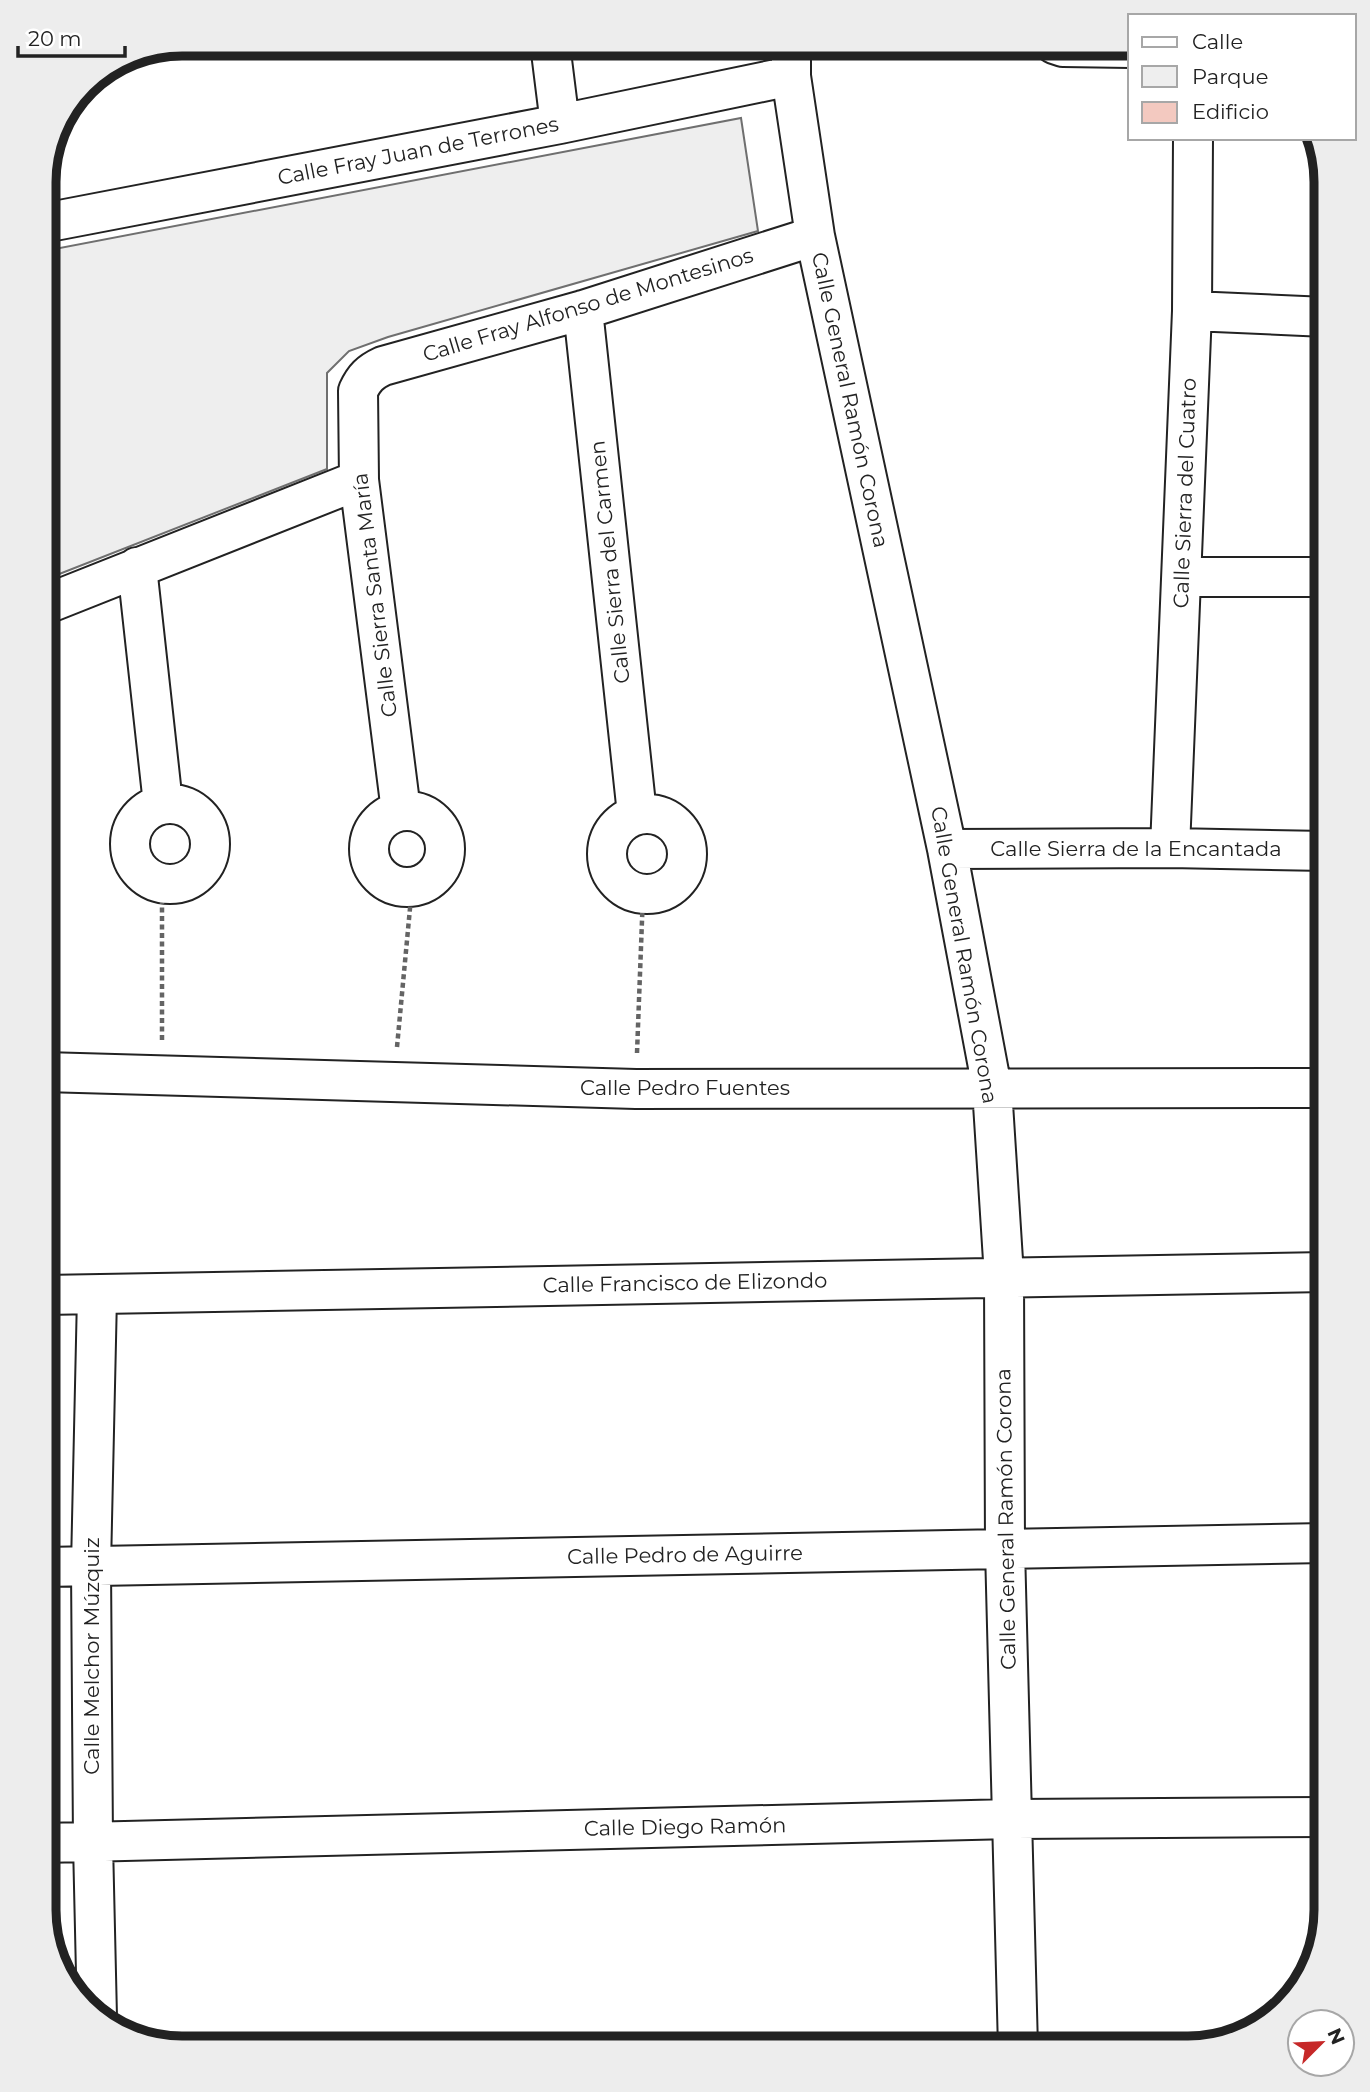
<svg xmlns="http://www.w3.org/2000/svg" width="1370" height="2092" viewBox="0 0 1370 2092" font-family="Montserrat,sans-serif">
  <rect width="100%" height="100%" fill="#fff"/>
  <path fill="#eee" stroke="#6f6f6f" stroke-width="2" d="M741,118L758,231L388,337L349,351L327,373V469L44,580V251Z"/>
  <path fill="#f3c9c0" stroke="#222" stroke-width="2" d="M44,1477H46L48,1527H44Z"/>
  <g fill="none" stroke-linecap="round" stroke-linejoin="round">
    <defs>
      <path id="minor" d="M550,44L560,124
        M791,44V76L815,236L947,849L992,1088L1004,1276L1005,1549L1018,2048
        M1054,44L1063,47L1130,48
        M44,223L560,124L791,76
        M583,310L637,814
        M1192,311L1326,317
        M137,567L163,804
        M1182,577H1326
        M44,605L359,480
        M130 844a40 40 0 1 1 80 0a40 40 0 1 1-80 0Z
        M401,811L359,480L358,391C364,378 370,372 383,366L583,310L815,236
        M369 849a38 38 0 1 1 76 0a38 38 0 1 1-76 0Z
        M607 854a40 40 0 1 1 80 0a40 40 0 1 1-80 0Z
        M1170,848L1192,311L1193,138
        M947,849L1170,848L1326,851
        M44,1072L636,1089L1326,1088
        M44,1295L1326,1272
        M97,1296L91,1566L93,1843L97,2017
        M44,1567L1326,1543
        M44,1843L1011,1819L1326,1817"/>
    </defs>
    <use href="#minor" stroke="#222" stroke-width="42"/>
    <path stroke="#646464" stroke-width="4.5" stroke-dasharray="5 3.5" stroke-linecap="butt" d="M162,1040V884
      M397,1047L412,887
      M637,1053L643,894"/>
    <use href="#minor" stroke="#fff" stroke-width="38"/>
  </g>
  <g text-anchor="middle" stroke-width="5" stroke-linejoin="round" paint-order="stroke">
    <g font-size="21" fill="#222" stroke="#fff">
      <text transform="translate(418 151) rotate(-11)" y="7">Calle Fray Juan de Terrones</text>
      <text transform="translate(588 305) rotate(-17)" y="7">Calle Fray Alfonso de Montesinos</text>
      <text transform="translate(850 400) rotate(78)" y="7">Calle General Ramón Corona</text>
      <text transform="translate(1185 493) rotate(-88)" y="7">Calle Sierra del Cuatro</text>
      <text transform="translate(610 562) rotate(-96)" y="7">Calle Sierra del Carmen</text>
      <text transform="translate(375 595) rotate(-97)" y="7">Calle Sierra Santa María</text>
      <text x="1136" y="856">Calle Sierra de la Encantada</text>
      <text transform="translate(964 955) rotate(80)" y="7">Calle General Ramón Corona</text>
      <text x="685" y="1095">Calle Pedro Fuentes</text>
      <text transform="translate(685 1283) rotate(-1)" y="7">Calle Francisco de Elizondo</text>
      <text transform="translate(1006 1519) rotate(-91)" y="7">Calle General Ramón Corona</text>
      <text transform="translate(685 1555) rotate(-1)" y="7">Calle Pedro de Aguirre</text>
      <text transform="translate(92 1656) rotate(-90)" y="7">Calle Melchor Múzquiz</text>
      <text transform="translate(685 1827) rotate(-1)" y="7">Calle Diego Ramón</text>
    </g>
  </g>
  <path d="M0 0H1370V2092H0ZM182 56H1188A126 126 0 0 1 1314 182V1910A126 126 0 0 1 1188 2036H182A126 126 0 0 1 56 1910V182A126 126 0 0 1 182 56Z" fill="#ededed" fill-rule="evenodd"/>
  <path fill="none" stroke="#222" stroke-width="9" d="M182 56H1188A126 126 0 0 1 1314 182V1910A126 126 0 0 1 1188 2036H182A126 126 0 0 1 56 1910V182A126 126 0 0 1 182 56Z"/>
  <rect x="1128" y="14" width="228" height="126" fill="#ffffff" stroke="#a7a7a7" stroke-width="2"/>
  <rect x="1142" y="37" width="35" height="10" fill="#ffffff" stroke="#a7a7a7" stroke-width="2"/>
  <text x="1192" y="49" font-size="21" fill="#222222">Calle</text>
  <rect x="1142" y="66" width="35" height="21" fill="#eeeeee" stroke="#a7a7a7" stroke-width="2"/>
  <text x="1192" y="84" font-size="21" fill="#222222">Parque</text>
  <rect x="1142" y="102" width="35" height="21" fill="#f3c9c0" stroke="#a7a7a7" stroke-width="2"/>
  <text x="1192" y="119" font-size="21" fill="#222222">Edificio</text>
  <g transform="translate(1321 2043) rotate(66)"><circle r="33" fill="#ffffff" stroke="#a7a7a7" stroke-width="2"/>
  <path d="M0-5L12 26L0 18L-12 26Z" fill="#c62828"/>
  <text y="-10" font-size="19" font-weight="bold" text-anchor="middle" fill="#222222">N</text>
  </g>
  <path d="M18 46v10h107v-10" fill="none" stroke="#222222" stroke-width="3.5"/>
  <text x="28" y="46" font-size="21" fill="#222222" stroke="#ffffff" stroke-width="5" paint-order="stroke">20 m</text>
</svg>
